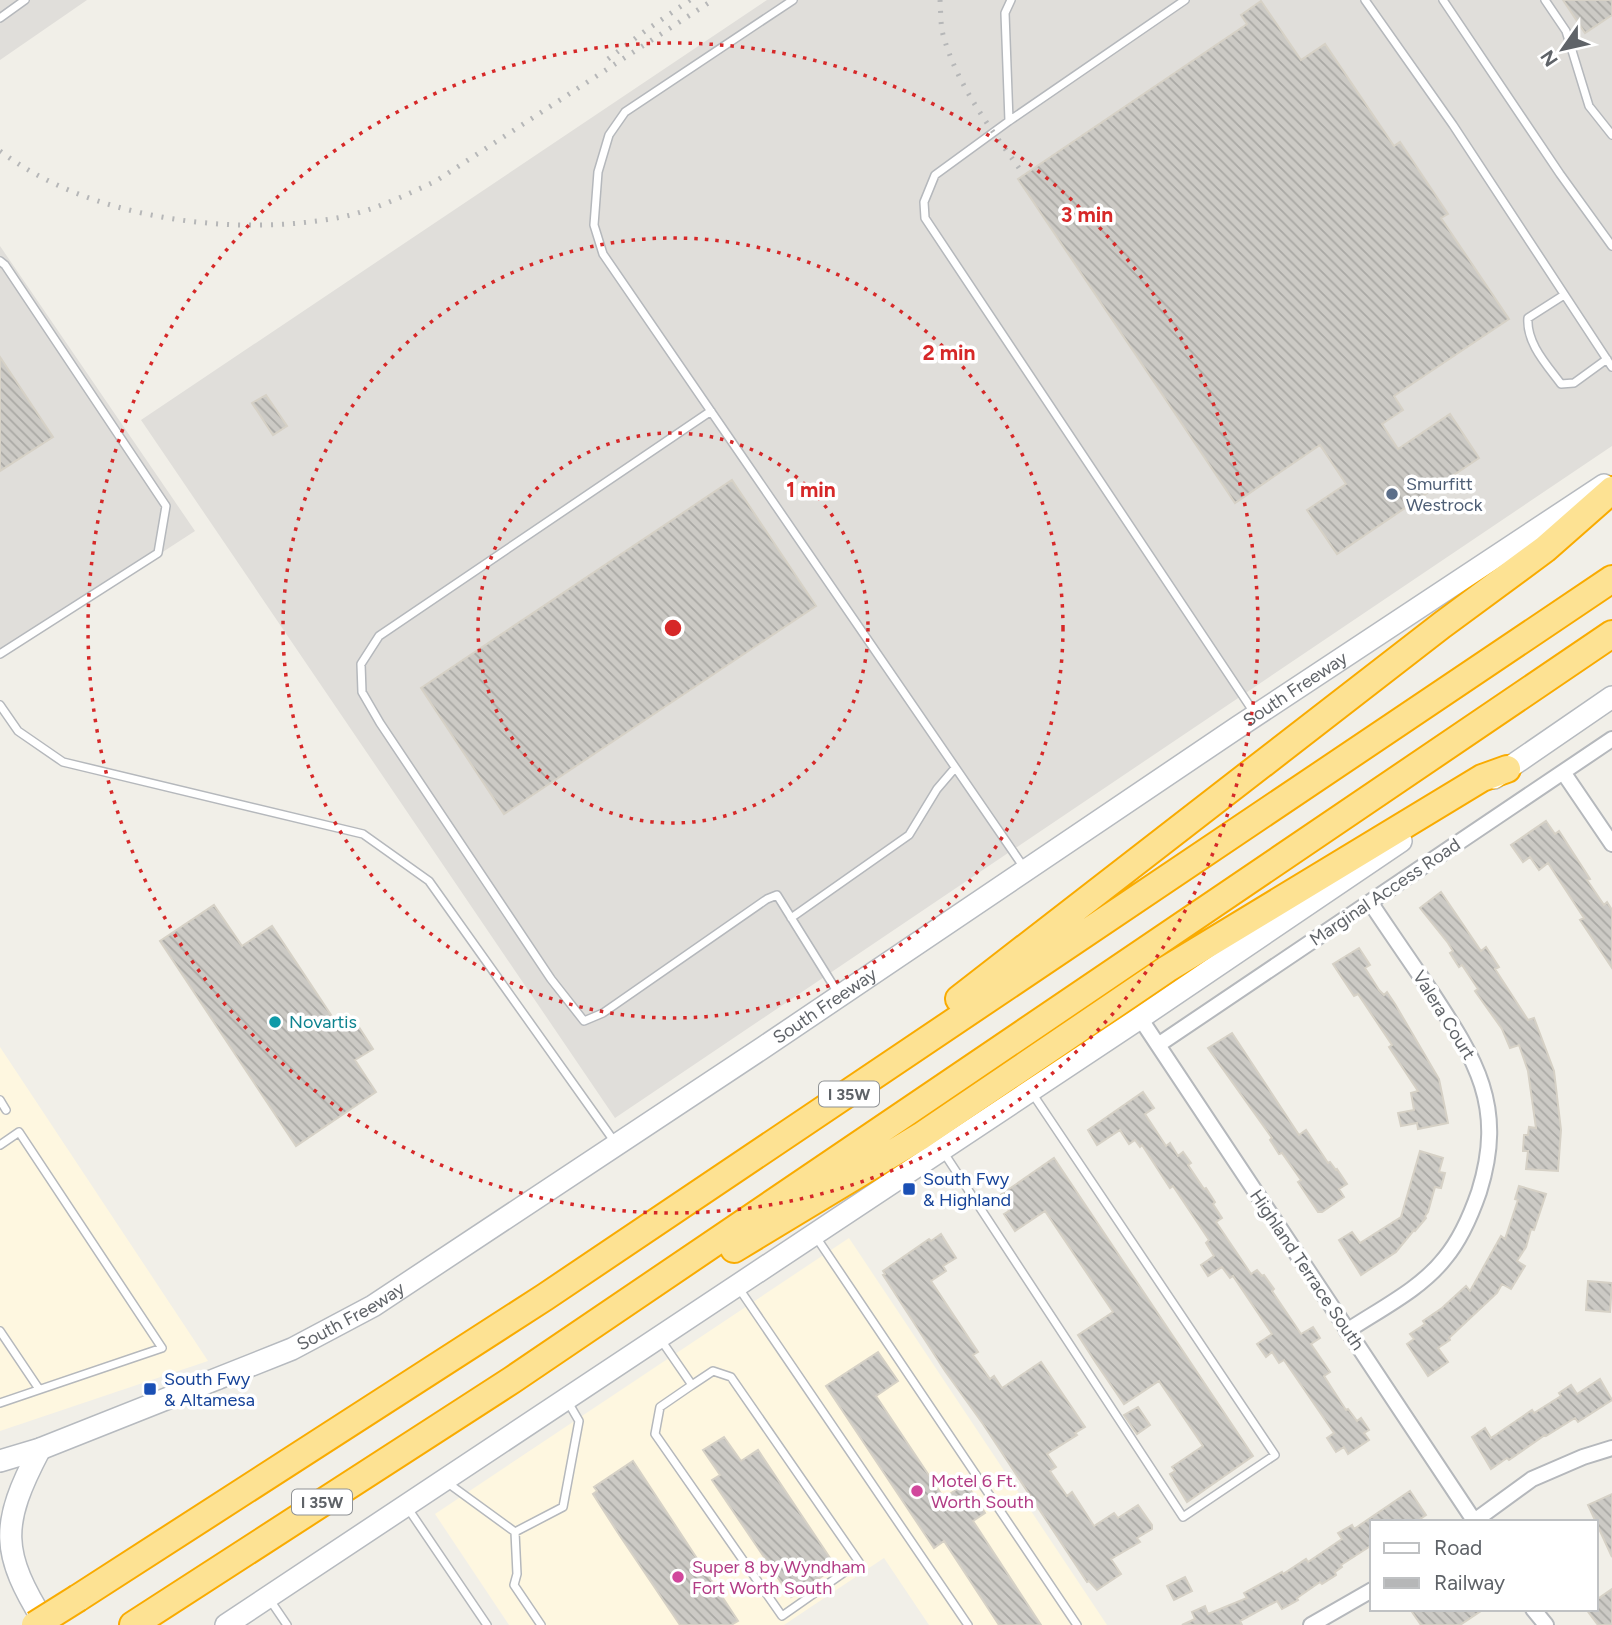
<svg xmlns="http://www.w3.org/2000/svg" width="1612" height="1625" viewBox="0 0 1612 1625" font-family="Figtree,sans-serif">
  <defs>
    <pattern id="building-back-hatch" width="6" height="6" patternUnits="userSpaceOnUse" patternTransform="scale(1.75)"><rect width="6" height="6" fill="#cccac5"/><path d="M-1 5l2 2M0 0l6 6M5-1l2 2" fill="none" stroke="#a9a8a4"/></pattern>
  </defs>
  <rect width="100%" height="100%" fill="#f1efe8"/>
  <path fill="#fef7e0" d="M0,1047L208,1361L0,1431Z
    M849,1238L1107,1625H929L884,1558L784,1625H509L435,1514Z"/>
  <path fill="#e0deda" d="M0,0H87L0,60Z
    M767,0H1612V446L615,1118L141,420Z
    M0,246L195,531L1,657L0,655Z"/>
  <path fill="url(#building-back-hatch)" stroke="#d6d1c6" stroke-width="2" d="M1563,0H1612V15L1585,33Z
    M1261,1L1301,60L1325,44L1394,146L1400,142L1448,214L1441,218L1509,319L1394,396L1403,410L1382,424L1398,449L1450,414L1479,458L1337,554L1307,510L1346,484L1320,445L1235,503L1018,179L1247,24L1241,15Z
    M0,357L53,437L0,471Z
    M266,395L287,426L273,435L252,403Z
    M732,480L816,606L504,814L421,688Z
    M1546,821L1555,834L1559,831L1590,879L1587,880L1604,905L1607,902L1612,910V968L1580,920L1584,918L1548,863L1539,870L1530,857L1523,862L1511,845Z
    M1441,892L1481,951L1486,947L1499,967L1495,969L1528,1020L1534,1018L1554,1071L1561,1130L1558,1171L1526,1169L1528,1151H1523L1524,1135H1528L1529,1127L1536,1128L1528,1071L1519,1045L1510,1048L1502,1029L1475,991L1478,989L1462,965L1459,967L1450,953L1453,951L1448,943L1420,908Z
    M214,905L242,946L272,926L339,1027L353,1018L373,1049L355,1060L376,1092L296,1146L160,941Z
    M1359,948L1370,965L1365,968L1379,990L1384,995L1387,992L1395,1004L1439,1079L1448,1123L1418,1129L1417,1123L1401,1126L1398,1113L1414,1110L1411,1093L1418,1091L1389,1047L1392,1045L1358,994L1354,996L1333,964Z
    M1232,1033L1299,1135L1306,1130L1328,1163L1330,1162L1336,1170L1337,1169L1347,1184L1339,1189L1344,1197L1322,1212H1318L1298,1182L1301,1180L1282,1153L1279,1154L1270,1140L1272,1138L1208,1048Z
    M1143,1092L1154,1108L1145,1114L1166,1146L1170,1143L1178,1156L1183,1152L1191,1163L1188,1165L1204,1189L1206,1188L1215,1202L1213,1204L1222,1218L1216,1222L1251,1274L1257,1270L1262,1276L1264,1275L1274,1289L1272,1291L1301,1334L1313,1327L1320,1338L1311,1344L1330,1372L1324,1376L1346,1410L1348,1409L1357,1421L1361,1418L1369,1430L1364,1433L1369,1440L1348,1454L1344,1447L1336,1452L1327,1438L1334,1433L1284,1360L1279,1363L1272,1352L1266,1357L1257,1344L1272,1334L1233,1276L1230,1278L1222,1267L1208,1276L1201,1265L1214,1256L1206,1243L1209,1240L1173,1186L1170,1188L1142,1145L1140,1147L1135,1140L1129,1144L1120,1130L1097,1145L1088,1130Z
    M1420,1151L1443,1158L1439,1172L1445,1173L1441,1188L1435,1187L1428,1212L1425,1216L1426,1218L1415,1231L1414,1230L1396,1252L1361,1275L1339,1240L1352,1232L1360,1243L1401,1217Z
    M1054,1158L1253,1456L1187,1502L1170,1474L1175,1471L1172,1467L1203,1446L1159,1381L1124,1404L1096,1363L1078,1335L1113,1312L1045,1211L1015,1231L1004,1214L1009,1211L999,1196Z
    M1519,1186L1546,1194L1534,1230L1531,1229L1526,1247L1517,1261L1525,1266L1511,1289L1502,1284L1497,1293L1449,1338L1450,1340L1438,1348L1448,1362L1428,1376L1407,1344L1414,1339L1410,1334L1425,1324L1423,1321L1442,1308L1466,1286L1470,1291L1501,1236L1505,1239L1518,1200L1515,1199Z
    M941,1234L956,1258L943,1266L946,1271L931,1281L978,1352L973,1355L990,1379L994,1376L1002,1388L1041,1362L1085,1427L1075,1433L1077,1435L1047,1454L1056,1467L1050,1471L1067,1496L1072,1492L1094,1526L1114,1513L1118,1518L1138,1505L1152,1525V1529L1137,1538L1140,1542L1111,1559L1121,1574L1097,1590L1089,1581L1087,1582L983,1424L945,1371L883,1275L885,1274L883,1271L929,1239L931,1241Z
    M1588,1281L1612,1283L1610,1312L1586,1310Z
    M878,1352L898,1381L876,1396L944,1498L966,1483L985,1513L973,1521L1041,1625H999L944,1541L934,1548L826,1386Z
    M1600,1379L1612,1400L1578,1422L1575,1418L1546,1436L1545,1435L1509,1460L1507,1458L1491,1469L1472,1437L1485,1428L1491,1438L1532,1410L1534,1413L1561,1396L1559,1393L1571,1385L1577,1394Z
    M1138,1407L1150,1425L1137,1434L1124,1415Z
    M724,1437L741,1461L758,1450L836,1567L791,1597L712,1480L720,1475L703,1450Z
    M633,1461L738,1621L731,1625H680L618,1533L593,1494L597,1491L594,1487Z
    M1410,1491L1426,1515L1416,1522H1372V1545L1341,1565L1342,1567L1335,1572L1336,1575L1322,1584L1320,1582L1297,1598L1298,1600L1282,1609L1277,1601L1240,1621L1242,1625H1182L1195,1619L1192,1612L1205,1606L1208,1614L1247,1598L1244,1593L1282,1572L1283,1574L1306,1559L1308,1562L1342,1539L1338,1533L1352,1525L1354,1529Z
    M1612,1494V1557L1588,1505Z
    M1185,1577L1192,1591L1174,1600L1167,1586Z
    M1612,1589V1625H1598L1586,1609H1596V1600Z
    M1410,1609H1484L1460,1625H1421Z"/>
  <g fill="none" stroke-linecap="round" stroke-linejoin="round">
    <defs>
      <path id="lane" d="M793,0L625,112L609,135L598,172L594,225L603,254L1025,869
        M1011,0L1005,13L1009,121L935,175L924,202L925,218L1255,714
        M1365,0L1453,125L1612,367
        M1443,0L1560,174L1612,246
        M1545,0L1566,31L1589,106L1612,135
        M0,18L25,0
        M1009,121L1185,0
        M0,261L5,265L166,506L158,553L0,654
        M1564,295L1528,318C1526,343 1547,365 1561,384L1574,383L1607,359
        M711,411L379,636L361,664L362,692L380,723L551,979L584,1021L603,1013L767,899L777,895L838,993
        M0,705L18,731L63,762L363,834L429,881L614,1141
        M791,918L909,835L937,789L955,768
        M0,1100L6,1110
        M0,1145L19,1132L162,1348L0,1403
        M944,1153L1183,1517L1275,1455L1032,1093
        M816,1237L1077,1625
        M738,1287L968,1625
        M0,1331L39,1389
        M661,1340L692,1385L660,1407L655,1434L782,1616L859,1562L731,1377L713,1371L692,1385
        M445,1481L515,1532L563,1507L579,1421L568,1402
        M407,1507L487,1625
        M515,1532L517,1574L514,1585L541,1625
        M270,1600L287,1625"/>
      <path id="street" d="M1563,772L1612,844
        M1140,1018L1475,1522
        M1158,1045L1612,739
        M1347,1331C1380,1309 1421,1289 1445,1258C1461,1239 1471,1215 1479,1192C1506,1106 1476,1060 1430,990C1410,961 1390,932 1370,902
        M1473,1522L1532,1479L1583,1457L1612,1448
        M1533,1609L1546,1625
        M1311,1625L1372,1590"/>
      <g id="secondary">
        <path d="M1494,778L1612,697"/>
        <path d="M40,1449C0,1525 0,1552 46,1625"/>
        <path id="s1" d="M0,1461L40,1449L292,1349L373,1306L764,1047L1238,727L1604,485"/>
        <path d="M226,1625L1140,1018L1401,841"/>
      </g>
      <path id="highway" d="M959,999L1442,625L1545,549L1612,490
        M734,1249L921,1136L1167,969L1482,778L1507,769
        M78,1598L545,1297L1612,579
        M133,1625L512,1380L1612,634"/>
    </defs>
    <use href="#lane" stroke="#b5b8bc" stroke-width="10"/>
    <use href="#street" stroke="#b5b8bc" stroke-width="18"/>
    <use href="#secondary" stroke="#b6babf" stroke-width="24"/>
    <use href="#highway" stroke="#f9ab00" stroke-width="30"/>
    <use href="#lane" stroke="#fff" stroke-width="7"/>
    <use href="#street" stroke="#fff" stroke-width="14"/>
    <use href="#secondary" stroke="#fff" stroke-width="21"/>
    <use href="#highway" stroke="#fde293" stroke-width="26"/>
    <path stroke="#b6b7b8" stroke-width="5" stroke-dasharray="2 9" stroke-linecap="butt" d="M940,0C941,12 940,26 944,38C958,86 990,128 1019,168
      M608,59L645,31L690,0
      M0,151C89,219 234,238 342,217C375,210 406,195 436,181L713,0"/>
    <defs>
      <path id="highway-bridge" d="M35,1625L78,1598"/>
    </defs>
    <use href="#highway-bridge" stroke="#f9ab00" stroke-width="30" stroke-linecap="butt"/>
    <use href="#highway-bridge" stroke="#fde293" stroke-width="26"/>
  </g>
  <g fill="none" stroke="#d62828" stroke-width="3.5" stroke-dasharray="3.5 7">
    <circle cx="673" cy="628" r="195"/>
    <circle cx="673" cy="628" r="390"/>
    <circle cx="673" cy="628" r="585"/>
  </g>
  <circle fill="#5c6f8a" stroke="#fff" stroke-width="2.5" cx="1392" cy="494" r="7"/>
  <circle fill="#0f9aa8" stroke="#fff" stroke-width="2.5" cx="275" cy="1022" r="7"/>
  <g fill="#1a4fb4" stroke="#fff" stroke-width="2.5">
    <rect x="902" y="1182" width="14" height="14" rx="3.5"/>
    <rect x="143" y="1382" width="14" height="14" rx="3.5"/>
  </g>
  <g fill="#d1479c" stroke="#fff" stroke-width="2.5">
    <circle cx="917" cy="1491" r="7"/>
    <circle cx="678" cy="1577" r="7"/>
  </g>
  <g text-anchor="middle" stroke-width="7" stroke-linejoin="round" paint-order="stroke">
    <g fill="#fff" stroke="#8f9295" stroke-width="2">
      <rect x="819" y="1081.5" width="60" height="25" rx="5"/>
      <rect x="292" y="1489.5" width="60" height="25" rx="5"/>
    </g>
    <g font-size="16" font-weight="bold" fill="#5f6368">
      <text x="849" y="1100">I 35W</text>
      <text x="322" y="1508">I 35W</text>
    </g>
    <g font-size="18" fill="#4e5e75" stroke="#fff" text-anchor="start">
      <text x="1406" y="490">Smurfitt<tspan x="1406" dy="21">Westrock</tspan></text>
    </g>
    <g font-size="18" fill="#5f6368" stroke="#fff">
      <text dy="6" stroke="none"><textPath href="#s1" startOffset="1514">South Freeway</textPath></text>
      <text transform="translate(1385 892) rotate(-34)" y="6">Marginal Access Road</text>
      <text dy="6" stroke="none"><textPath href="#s1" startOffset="947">South Freeway</textPath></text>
      <text transform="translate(1444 1015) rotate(58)" y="6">Valera Court</text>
      <text transform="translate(1307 1270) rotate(56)" y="6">Highland Terrace South</text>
      <text dy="6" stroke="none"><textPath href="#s1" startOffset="380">South Freeway</textPath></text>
    </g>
    <g font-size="18" fill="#0d838f" stroke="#fff" text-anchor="start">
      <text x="289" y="1028">Novartis</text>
    </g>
    <g font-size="18" fill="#164399" stroke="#fff" text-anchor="start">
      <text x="923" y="1185">South Fwy<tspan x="923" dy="21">&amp; Highland</tspan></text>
      <text x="164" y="1385">South Fwy<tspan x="164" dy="21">&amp; Altamesa</tspan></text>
    </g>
    <g font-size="18" fill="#b23c85" stroke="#fff" text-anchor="start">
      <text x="931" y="1487">Motel 6 Ft.<tspan x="931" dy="21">Worth South</tspan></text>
      <text x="692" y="1573">Super 8 by Wyndham<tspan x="692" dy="21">Fort Worth South</tspan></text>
    </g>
  </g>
  <circle cx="673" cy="628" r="10" fill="#d62828" stroke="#fff" stroke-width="3.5"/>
  <g font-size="21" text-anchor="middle" font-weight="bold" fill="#d62828" stroke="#fff" stroke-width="7" stroke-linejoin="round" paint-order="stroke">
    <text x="1087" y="222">3 min</text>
    <text x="949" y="360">2 min</text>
    <text x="811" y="497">1 min</text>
  </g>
  <rect x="1370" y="1520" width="228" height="91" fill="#ffffff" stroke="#bfc1c3" stroke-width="2"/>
  <rect x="1384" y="1543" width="35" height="10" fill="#ffffff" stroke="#bfc1c3" stroke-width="2"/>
  <text x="1434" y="1555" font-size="21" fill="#5f6368">Road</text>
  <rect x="1384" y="1578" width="35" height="10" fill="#b6b7b8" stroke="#bfc1c3" stroke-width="2"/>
  <text x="1434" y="1590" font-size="21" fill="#5f6368">Railway</text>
  <g transform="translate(1563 49) rotate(236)" stroke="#ffffff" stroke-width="5" paint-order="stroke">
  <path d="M0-5L12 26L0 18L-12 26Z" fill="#5f6368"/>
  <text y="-10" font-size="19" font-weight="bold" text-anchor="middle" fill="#5f6368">N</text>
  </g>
</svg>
